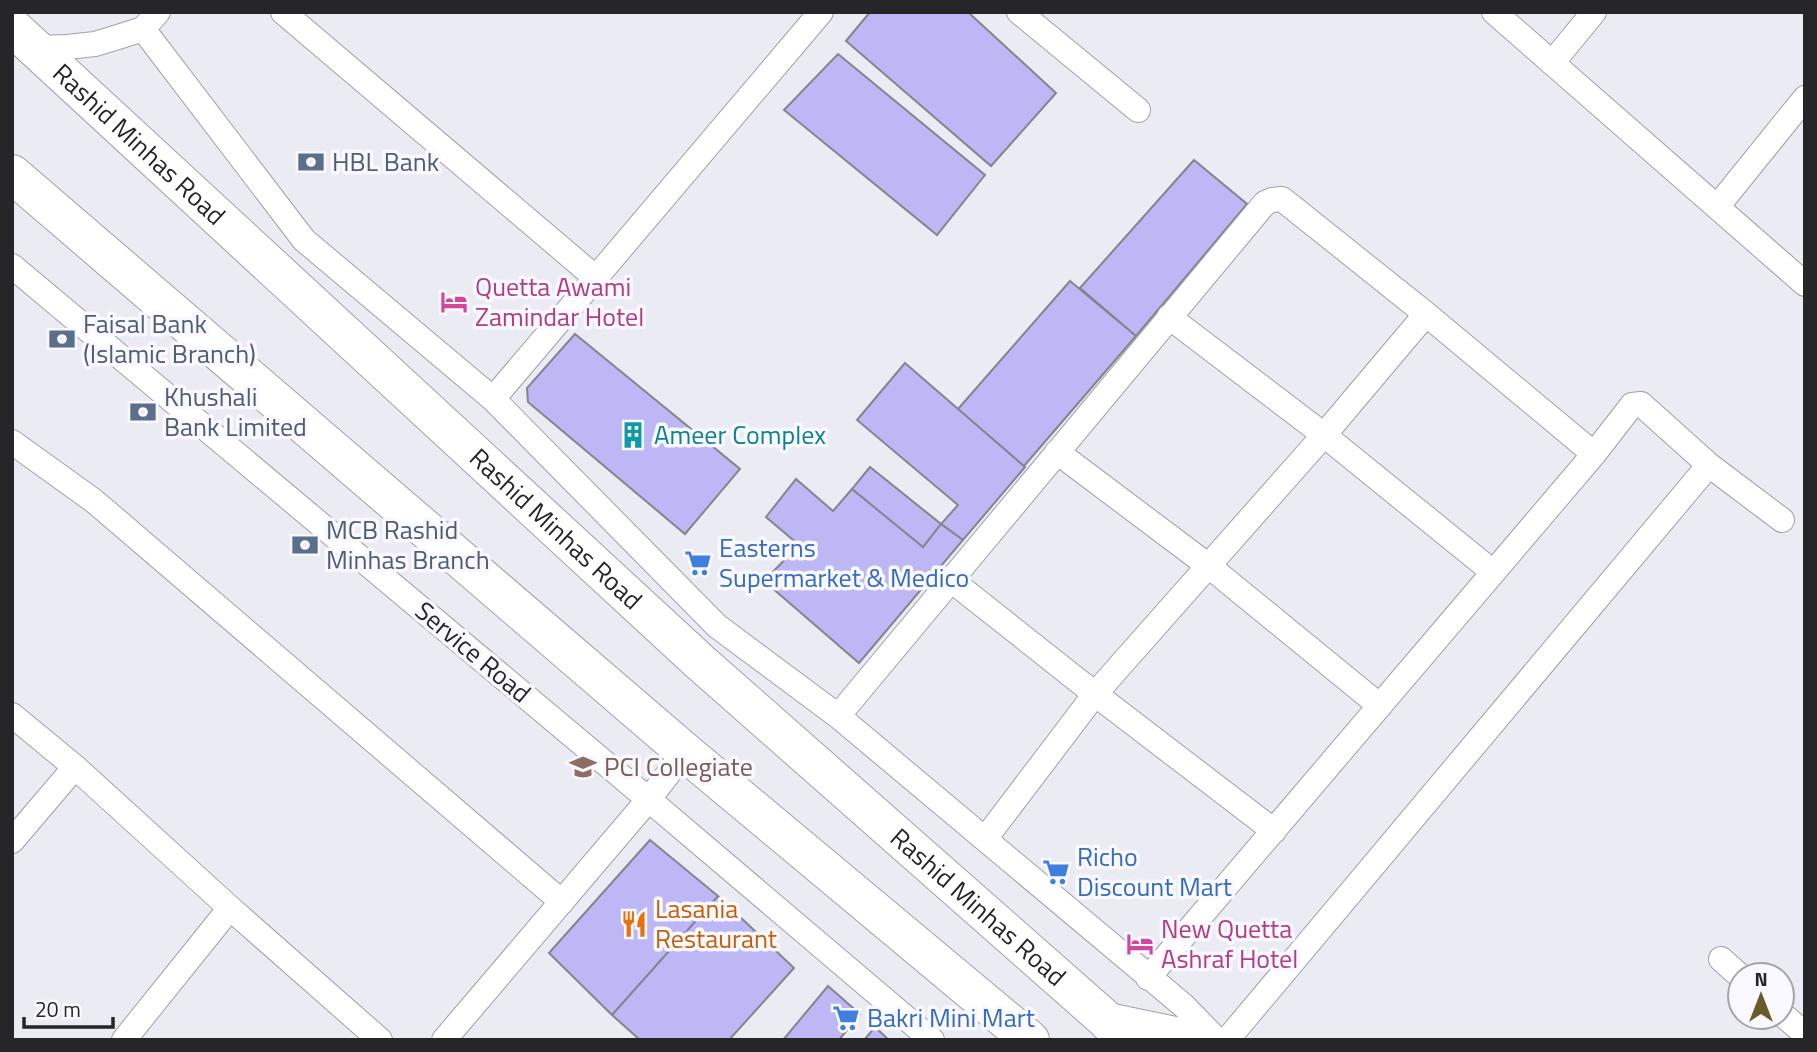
<svg xmlns="http://www.w3.org/2000/svg" width="1817" height="1052" viewBox="0 0 1817 1052" font-family="'Titillium Web',sans-serif">
  <rect width="100%" height="100%" fill="#ebebf3"/>
  <path fill="#beb7f6" stroke="#84848c" stroke-width="2" d="M870,12H968L1056,93L991,166L846,41Z
    M838,54L985,175L937,235L784,110Z
    M1194,160L1247,204L1136,336L1080,288Z
    M1070,281L1136,336L1024,466L958,409Z
    M575,334L740,469L685,534L528,402L527,388Z
    M905,363L1025,467L963,540L941,524L958,505L857,420Z
    M870,467L941,524L923,547L852,489Z
    M796,479L833,511L852,489L923,547L941,524L963,540L859,663L764,581L799,545L766,517Z
    M650,840L718,896L612,1015L549,953Z
    M718,896L794,968L729,1040H640L612,1015Z
    M828,986L860,1014L839,1040H783Z
    M875,1027L889,1040H864Z"/>
  <g fill="none" stroke-linecap="round" stroke-linejoin="round">
    <defs>
      <path id="street" d="M283,12L596,278
        M1019,12L1138,110
        M1494,12L1805,284
        M143,29L304,240L493,399L717,626L838,716L1184,1006L1217,1040
        M36,48L67,47L95,44L118,37L143,29L158,12
        M1552,63L1594,12
        M1717,207L1805,98
        M12,266L654,804L932,1040
        M1426,314L1594,454
        M1169,317L1324,435L1493,572
        M493,399L821,12
        M12,442L94,501L562,902
        M1057,452L1210,567L1380,706
        M951,580L1095,694L1274,831
        M12,715L75,767L230,908L380,1040
        M838,716L1265,203L1272,200L1282,199L1426,314L1324,435L1095,694L985,839
        M12,841L75,767
        M1721,959L1740,976
        M1148,978L1594,454L1632,405L1641,404L1709,465L1782,520
        M1782,1014L1805,1034
        M124,1040L230,908
        M444,1040L649,799L685,752
        M1227,1040L1709,465"/>
      <g id="primary">
        <path id="s1" d="M12,27L700,662L1129,1040"/>
        <path d="M12,174L685,752L1030,1040"/>
        <path d="M1108,1022L1194,1040"/>
      </g>
    </defs>
    <use href="#street" stroke="#a1a0a8" stroke-width="26"/>
    <use href="#primary" stroke="#a1a0a8" stroke-width="40"/>
    <use href="#street" stroke="#fff" stroke-width="24"/>
    <use href="#primary" stroke="#fff" stroke-width="38"/>
  </g>
  <defs>
    <symbol id="bank-bare" viewBox="-9 -9 18 18"><path d="M-6-4H6V4H-6ZM0-2.3a2.3 2.3 0 1 0 0 4.6a2.3 2.3 0 1 0 0-4.6Z" fill="#5c6f8a" stroke="#f9f8fe" stroke-width="2.5" paint-order="stroke"/></symbol>
    <symbol id="hotel-bare" viewBox="-9 -9 18 18"><path d="M-6-4.5h1.5V1H6V5H4.5V3h-9V5H-6ZM-4 0a1.8 1.8 0 1 1 3.6 0ZM.5 0V-2.5h3Q6-2.5 6 0Z" fill="#d1479c" stroke="#f9f8fe" stroke-width="2.5" paint-order="stroke"/></symbol>
    <symbol id="building-bare" viewBox="-9 -9 18 18"><path d="M-4-6H4V6H1V3H-1V6H-4ZM-2.5-4.3h1.7v1.8h-1.7ZM.8-4.3h1.7v1.8H.8ZM-2.5-1h1.7V.8h-1.7ZM.8-1h1.7V.8H.8Z" fill="#0f9aa8" stroke="#f9f8fe" stroke-width="2.5" paint-order="stroke"/></symbol>
    <symbol id="supermarket-bare" viewBox="-9 -9 18 18"><path d="M-6-5.5h2.5l.6 2H6L4.5 2H-2.5L-4.4-4H-6ZM-1.5 3.2a1.3 1.3 0 1 0 .1 0ZM3 3.2a1.3 1.3 0 1 0 .1 0Z" fill="#3f7fe0" stroke="#f9f8fe" stroke-width="2.5" paint-order="stroke"/></symbol>
    <symbol id="university-bare" viewBox="-9 -9 18 18"><path d="M0-5L7-2L0 1L-7-2ZM-4 1L0 2.5L4 1V4Q0 6-4 4Z" fill="#8d6e63" stroke="#f9f8fe" stroke-width="2.5" paint-order="stroke"/></symbol>
    <symbol id="restaurant-bare" viewBox="-9 -9 18 18"><path d="M-5-6h1v4h1v-4h1v4h1v-4h1v5L-1.5 .5V6h-2V.5L-5-1ZM5-6V6H3V1.5H1.5Q1.5-4 5-6Z" fill="#e8710a" stroke="#f9f8fe" stroke-width="2.5" paint-order="stroke"/></symbol>
  </defs>
  <g fill-rule="evenodd">
    <use href="#bank-bare" x="292" y="143" width="38" height="38"/>
    <use href="#hotel-bare" x="435" y="283" width="38" height="38"/>
    <use href="#bank-bare" x="43" y="320" width="38" height="38"/>
    <use href="#bank-bare" x="124" y="393" width="38" height="38"/>
    <use href="#building-bare" x="614" y="416" width="38" height="38"/>
    <use href="#bank-bare" x="286" y="526" width="38" height="38"/>
    <use href="#supermarket-bare" x="679" y="544" width="38" height="38"/>
    <use href="#university-bare" x="564" y="748" width="38" height="38"/>
    <use href="#supermarket-bare" x="1037" y="853" width="38" height="38"/>
    <use href="#restaurant-bare" x="615" y="905" width="38" height="38"/>
    <use href="#hotel-bare" x="1121" y="925" width="38" height="38"/>
    <use href="#supermarket-bare" x="827" y="999" width="38" height="38"/>
  </g>
  <g text-anchor="middle" stroke-width="7" stroke-linejoin="round" paint-order="stroke">
    <g font-size="26" fill="#262629" stroke="#f9f8fe">
      <text dy="9" stroke="none"><textPath href="#s1" startOffset="173">Rashid Minhas Road</textPath></text>
      <text dy="9" stroke="none"><textPath href="#s1" startOffset="740">Rashid Minhas Road</textPath></text>
      <text transform="translate(473 652) rotate(40)" y="9">Service Road</text>
      <text dy="9" stroke="none"><textPath href="#s1" startOffset="1307">Rashid Minhas Road</textPath></text>
    </g>
    <g font-size="26" fill="#4e5e75" stroke="#f9f8fe" text-anchor="start">
      <text x="332" y="171">HBL Bank</text>
      <text x="83" y="333">Faisal Bank<tspan x="83" dy="30">(Islamic Branch)</tspan></text>
      <text x="164" y="406">Khushali<tspan x="164" dy="30">Bank Limited</tspan></text>
      <text x="326" y="539">MCB Rashid<tspan x="326" dy="30">Minhas Branch</tspan></text>
    </g>
    <g font-size="26" fill="#b23c85" stroke="#f9f8fe" text-anchor="start">
      <text x="475" y="296">Quetta Awami<tspan x="475" dy="30">Zamindar Hotel</tspan></text>
      <text x="1161" y="938">New Quetta<tspan x="1161" dy="30">Ashraf Hotel</tspan></text>
    </g>
    <g font-size="26" fill="#0d838f" stroke="#f9f8fe" text-anchor="start">
      <text x="654" y="444">Ameer Complex</text>
    </g>
    <g font-size="26" fill="#366cbe" stroke="#f9f8fe" text-anchor="start">
      <text x="719" y="557">Easterns<tspan x="719" dy="30">Supermarket &amp; Medico</tspan></text>
      <text x="1077" y="866">Richo<tspan x="1077" dy="30">Discount Mart</tspan></text>
      <text x="867" y="1027">Bakri Mini Mart</text>
    </g>
    <g font-size="26" fill="#785e54" stroke="#f9f8fe" text-anchor="start">
      <text x="604" y="776">PCI Collegiate</text>
    </g>
    <g font-size="26" fill="#c56008" stroke="#f9f8fe" text-anchor="start">
      <text x="655" y="918">Lasania<tspan x="655" dy="30">Restaurant</tspan></text>
    </g>
  </g>
  <rect width="1817" height="1052" fill="none" stroke="#262629" stroke-width="28"/>
  <g transform="translate(1761 996)"><circle r="33" fill="#f9f8fe" stroke="#a5a4a9" stroke-width="2"/>
  <path d="M0-5L12 26L0 18L-12 26Z" fill="#695c29"/>
  <text y="-10" font-size="19" font-weight="bold" text-anchor="middle" fill="#262629">N</text>
  </g>
  <path d="M24 1017v10h89v-10" fill="none" stroke="#262629" stroke-width="3.5"/>
  <text x="35" y="1017" font-size="21" fill="#262629" stroke="#f9f8fe" stroke-width="5" paint-order="stroke">20 m</text>
</svg>
